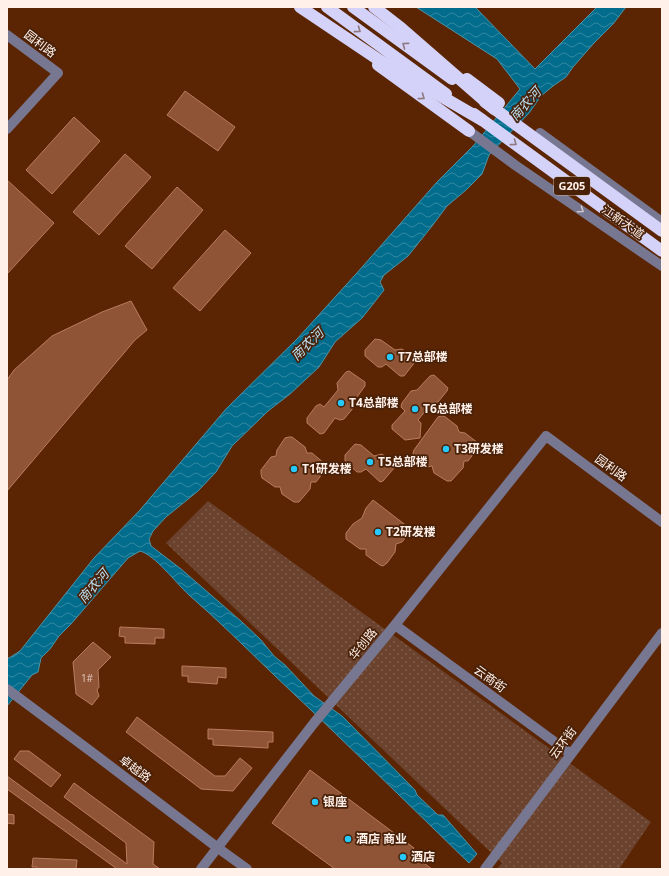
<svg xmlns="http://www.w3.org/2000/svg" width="669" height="876" viewBox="0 0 669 876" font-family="'Open Sans','Noto Sans SC',sans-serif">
  <defs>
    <pattern id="grass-dots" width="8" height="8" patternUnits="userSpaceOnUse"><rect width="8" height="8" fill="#6b422e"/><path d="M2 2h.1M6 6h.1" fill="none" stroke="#815e4c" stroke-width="1.8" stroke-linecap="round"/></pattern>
    <pattern id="water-waves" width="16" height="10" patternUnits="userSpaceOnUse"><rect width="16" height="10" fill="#016c8c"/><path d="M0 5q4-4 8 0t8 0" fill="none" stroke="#3489a2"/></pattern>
  </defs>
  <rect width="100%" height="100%" fill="#5b2503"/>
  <path fill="url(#grass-dots)" d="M208,501L651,822L619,869H497L502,863L166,543Z"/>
  <path fill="url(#water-waves)" stroke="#4d94a8" d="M416,7H475L535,69L597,7H626L613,24L594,43L573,67L566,77L553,86L541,96L529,113L489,155L482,174L466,190L447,206L432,226L408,256L384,275L380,282L384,290L362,318L335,342L319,367L290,394L268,411L232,446L216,472L198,491L166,517L153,531L149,539L151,546L181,569L242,622L261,640L274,656L285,665L314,696L342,716L415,790L417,795L438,815H443L477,854L469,863C404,800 339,736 273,674C245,647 218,620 189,595C176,583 155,555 140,551L128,558L71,624L59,636L50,649L41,658L38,672L32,675L7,706V658H9L20,651L94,558L140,510L226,409L297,339L356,274L437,182L474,145L520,89L497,59Z"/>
  <path fill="#8f5436" stroke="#ba7c5d" d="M185,91L235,127L218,151L167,115Z
    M74,117L100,141L52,194L26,170Z
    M125,154L151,177L99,235L73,212Z
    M7,180L54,223L7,274Z
    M177,187L203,210L152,269L125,246Z
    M225,230L251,253L200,311L173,288Z
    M131,301L147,330L135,340L7,491V380L14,370L52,336L102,312Z
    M375,339L381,340L395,350L402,349L416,359L415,362L404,376H400L386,364L382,367H378L365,356V350Z
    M349,371L365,382V386L354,401V407L344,419L340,420L335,418L324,433L320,434L307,423V418L316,406L320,404L324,407L338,390L337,383L346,372Z
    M434,375L448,388L447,391L438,402L432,403L418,420L421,423L420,438L405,440L392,429V425L405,411L401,407L402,403L411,391L417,390L430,376Z
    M441,416H444L457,426L459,432L465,433L478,443V448L468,461H464L463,468L451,481H447L434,473L432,466L427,467L414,457L413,453L414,450L438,417Z
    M289,437H292L305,447L307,453H312L325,464L326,469L316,482H311L310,489L299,502H294L282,494L280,487H275L262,478L261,474V470L271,457L276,456L277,450L285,438Z
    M355,444L361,445L374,456L382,454L395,464V467L383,481L380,482L366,469L361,472H357L345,461V455Z
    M373,500L412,530L402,542L396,544L395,552L387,563L383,566L380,565L366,555V549H360L346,539V533L353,524L362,518L366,508Z
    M120,627L164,629V638H155V644L125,643V637L119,636Z
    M93,642L111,657L98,670L99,687L97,690L99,696L92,705L76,694L73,662Z
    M182,666L226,668V678L218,677L217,684L188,682V676H182Z
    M137,717L215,776H225L240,758L252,768L233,791L201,789L126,732Z
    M208,729L273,732V742H268V748L213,745V739H208Z
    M20,751H29L61,775L51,787L14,759Z
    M310,770L414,848L410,853L432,869H335L272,823Z
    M7,776L127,864L126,843L64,797L74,783L154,842L153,864L160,869H117L7,789Z
    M7,814L14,815V824L7,823Z
    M33,858L77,860L76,869H37V867H32Z"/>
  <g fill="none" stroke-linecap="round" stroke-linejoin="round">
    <path stroke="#787791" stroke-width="10" d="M7,35L58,73L7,129
      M469,131L515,165L662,266
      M540,133L662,222
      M395,625L571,754
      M7,689L93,753L218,848L247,869
      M201,869L314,723L395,625L546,436L662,522
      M485,869L662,633"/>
    <path stroke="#d4d2f9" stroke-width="12" d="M327,7L446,94
      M353,7L452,79
      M378,65L469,131
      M467,79L499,103
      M485,102L662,231
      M474,114L662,251"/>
    <path stroke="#d4d2f9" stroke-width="12" d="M300,7L379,60L482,120
      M374,7L401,28L494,109"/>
  </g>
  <defs><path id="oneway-chevron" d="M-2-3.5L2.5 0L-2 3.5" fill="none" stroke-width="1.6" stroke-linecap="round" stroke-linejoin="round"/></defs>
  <g stroke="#8e7980">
    <use href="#oneway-chevron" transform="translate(358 30) rotate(36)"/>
    <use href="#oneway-chevron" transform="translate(405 45) rotate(-144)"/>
    <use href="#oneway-chevron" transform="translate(422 97) rotate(36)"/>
    <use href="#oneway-chevron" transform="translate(514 143) rotate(36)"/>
  </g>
  <use stroke="#d0c6cb" href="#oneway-chevron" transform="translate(581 210) rotate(35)"/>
  <g fill="#26c9fe" stroke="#492008" stroke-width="1.5">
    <circle cx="390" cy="357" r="4"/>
    <circle cx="341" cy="403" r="4"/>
    <circle cx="415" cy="409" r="4"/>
    <circle cx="446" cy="449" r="4"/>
    <circle cx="370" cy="462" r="4"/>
    <circle cx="294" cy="469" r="4"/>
    <circle cx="378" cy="532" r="4"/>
    <circle cx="315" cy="802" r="4"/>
    <circle cx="348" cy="839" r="4"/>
    <circle cx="403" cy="857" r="4"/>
  </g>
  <g text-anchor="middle" stroke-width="3.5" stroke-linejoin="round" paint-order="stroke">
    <g font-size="10" fill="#e3cabd">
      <text x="87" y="682">1#</text>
    </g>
    <rect fill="#492008" stroke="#c8b2a6" stroke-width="1" x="554" y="177" width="36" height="18" rx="3"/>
    <g font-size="11" font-weight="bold" fill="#fff1ea">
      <text x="572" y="190">G205</text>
    </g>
    <g font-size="12" fill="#fff1ea" stroke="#492008">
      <text transform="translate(40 44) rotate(37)" y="4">园利路</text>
      <text transform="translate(623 222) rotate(35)" y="4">江新大道</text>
      <text transform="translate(611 468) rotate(36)" y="4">园利路</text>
      <text transform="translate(363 644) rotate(-51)" y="4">华创路</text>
      <text transform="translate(490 679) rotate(36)" y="4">云商街</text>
      <text transform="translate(563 743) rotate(-53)" y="4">云环街</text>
      <text transform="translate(135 769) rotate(37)" y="4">卓越路</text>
    </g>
    <g font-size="12" font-weight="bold" fill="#fff1ea" stroke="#492008" text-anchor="start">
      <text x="398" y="361">T7总部楼</text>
      <text x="349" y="407">T4总部楼</text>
      <text x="423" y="413">T6总部楼</text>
      <text x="454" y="453">T3研发楼</text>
      <text x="378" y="466">T5总部楼</text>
      <text x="302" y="473">T1研发楼</text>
      <text x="386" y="536">T2研发楼</text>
      <text x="323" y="806">银座</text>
      <text x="356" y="843">酒店 商业</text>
      <text x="411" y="861">酒店</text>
    </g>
    <g font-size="13" font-style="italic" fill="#b8e1f4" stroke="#492008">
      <text transform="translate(525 104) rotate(-48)" y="5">南农河</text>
      <text transform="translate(307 344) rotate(-44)" y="5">南农河</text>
      <text transform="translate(93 586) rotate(-49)" y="5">南农河</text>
    </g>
  </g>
  <rect width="669" height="876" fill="none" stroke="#fff1ea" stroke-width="16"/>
</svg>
